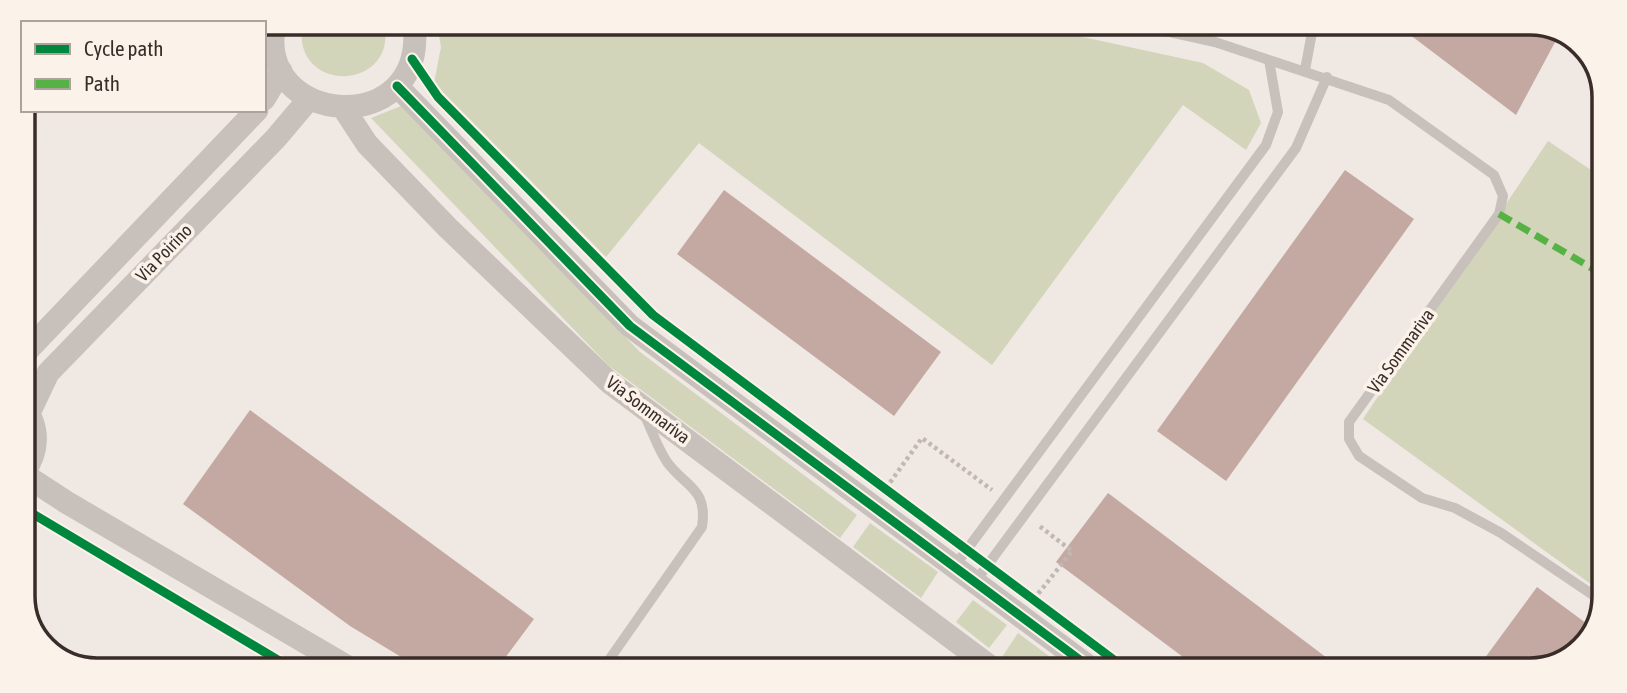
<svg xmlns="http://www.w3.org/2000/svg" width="1627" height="693" viewBox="0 0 1627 693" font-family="'Asap Condensed',sans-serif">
  <rect width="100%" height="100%" fill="#efe8e3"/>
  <path fill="#d3d5bb" d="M302,24H384C399,90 292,97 302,24Z
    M437,24L1032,26L1203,63L1249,90L1261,123L1246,150L1183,105L992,365L699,143L606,257L434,83L441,47Z
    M401,106L640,352L857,515L840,538L609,366L371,118Z
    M1548,141L1603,178L1599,590L1363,419Z
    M870,523L938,572L921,598L853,547Z
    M973,600L1007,625L989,648L956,622Z
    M1018,633L1065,668H1017L1002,657Z"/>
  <path fill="#c4a9a3" d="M1401,28H1558L1561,31L1516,115Z
    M1345,170L1414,219L1226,481L1157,431Z
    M724,190L941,352L894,416L677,254Z
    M250,410L534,619L499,666H416L350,626L183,504Z
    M1108,493L1343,670L1199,669L1056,562Z
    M1537,587L1594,629L1571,657L1530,670H1476Z"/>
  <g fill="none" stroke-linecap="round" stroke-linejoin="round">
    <path stroke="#c1b8b3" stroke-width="4.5" stroke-dasharray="3.5 3.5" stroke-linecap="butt" d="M886,488L922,438L992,490
      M1034,599L1072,551L1038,525"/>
    <path stroke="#c8c0bb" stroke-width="10" d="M1147,27L1215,42L1389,100L1494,175L1503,196L1499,214L1349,422V439L1359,456L1422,498L1455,508L1501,533L1599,599
      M1305,70L1313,27
      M954,567L1266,145L1278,112L1269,60
      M975,582L1296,148L1327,77
      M604,667L702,527C708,488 686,488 667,462C658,449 652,431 645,416"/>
    <path stroke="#c8c0bb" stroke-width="23" d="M275,23C252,126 428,142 414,24
      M397,86L630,326L1092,669
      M264,99L281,71
      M344,109L367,144L448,228L609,382L992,668
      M23,355L257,110
      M23,405C40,427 39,452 23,474
      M29,413L48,373L276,138L309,99
      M23,474L66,502L346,666"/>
    <path stroke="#56b245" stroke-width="7" stroke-dasharray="14 7" stroke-linecap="butt" d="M1499,214L1602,274"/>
    <defs>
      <path id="cycleway" d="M412,59L438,97L653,315L1126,669
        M397,86L630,326L1092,669
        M23,508L288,666"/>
    </defs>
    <use href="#cycleway" stroke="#fbf2ea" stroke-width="13"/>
    <use href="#cycleway" stroke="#00873e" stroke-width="9"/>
  </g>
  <g text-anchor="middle" stroke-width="7" stroke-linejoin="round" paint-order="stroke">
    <g font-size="18" fill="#3a2c28" stroke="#fbf2ea">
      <text transform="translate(164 253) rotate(-46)" y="6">Via Poirino</text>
      <text transform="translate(1401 351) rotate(-54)" y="6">Via Sommariva</text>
      <text transform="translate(648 410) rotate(37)" y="6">Via Sommariva</text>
    </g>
  </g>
  <path d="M0 0H1627V693H0ZM97 35H1530A62 62 0 0 1 1592 97V596A62 62 0 0 1 1530 658H97A62 62 0 0 1 35 596V97A62 62 0 0 1 97 35Z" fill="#fbf2ea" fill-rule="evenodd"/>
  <path fill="none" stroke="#3a2c28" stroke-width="3.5" d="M97 35H1530A62 62 0 0 1 1592 97V596A62 62 0 0 1 1530 658H97A62 62 0 0 1 35 596V97A62 62 0 0 1 97 35Z"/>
  <rect x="21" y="21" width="245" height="91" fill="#fbf2ea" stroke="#aea39c" stroke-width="2"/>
  <rect x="35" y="44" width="35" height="10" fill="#00873e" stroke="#aea39c" stroke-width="2"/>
  <text x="84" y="56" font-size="21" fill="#3a2c28">Cycle path</text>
  <rect x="35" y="79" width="35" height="10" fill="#56b245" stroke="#aea39c" stroke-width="2"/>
  <text x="84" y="91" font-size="21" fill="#3a2c28">Path</text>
</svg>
